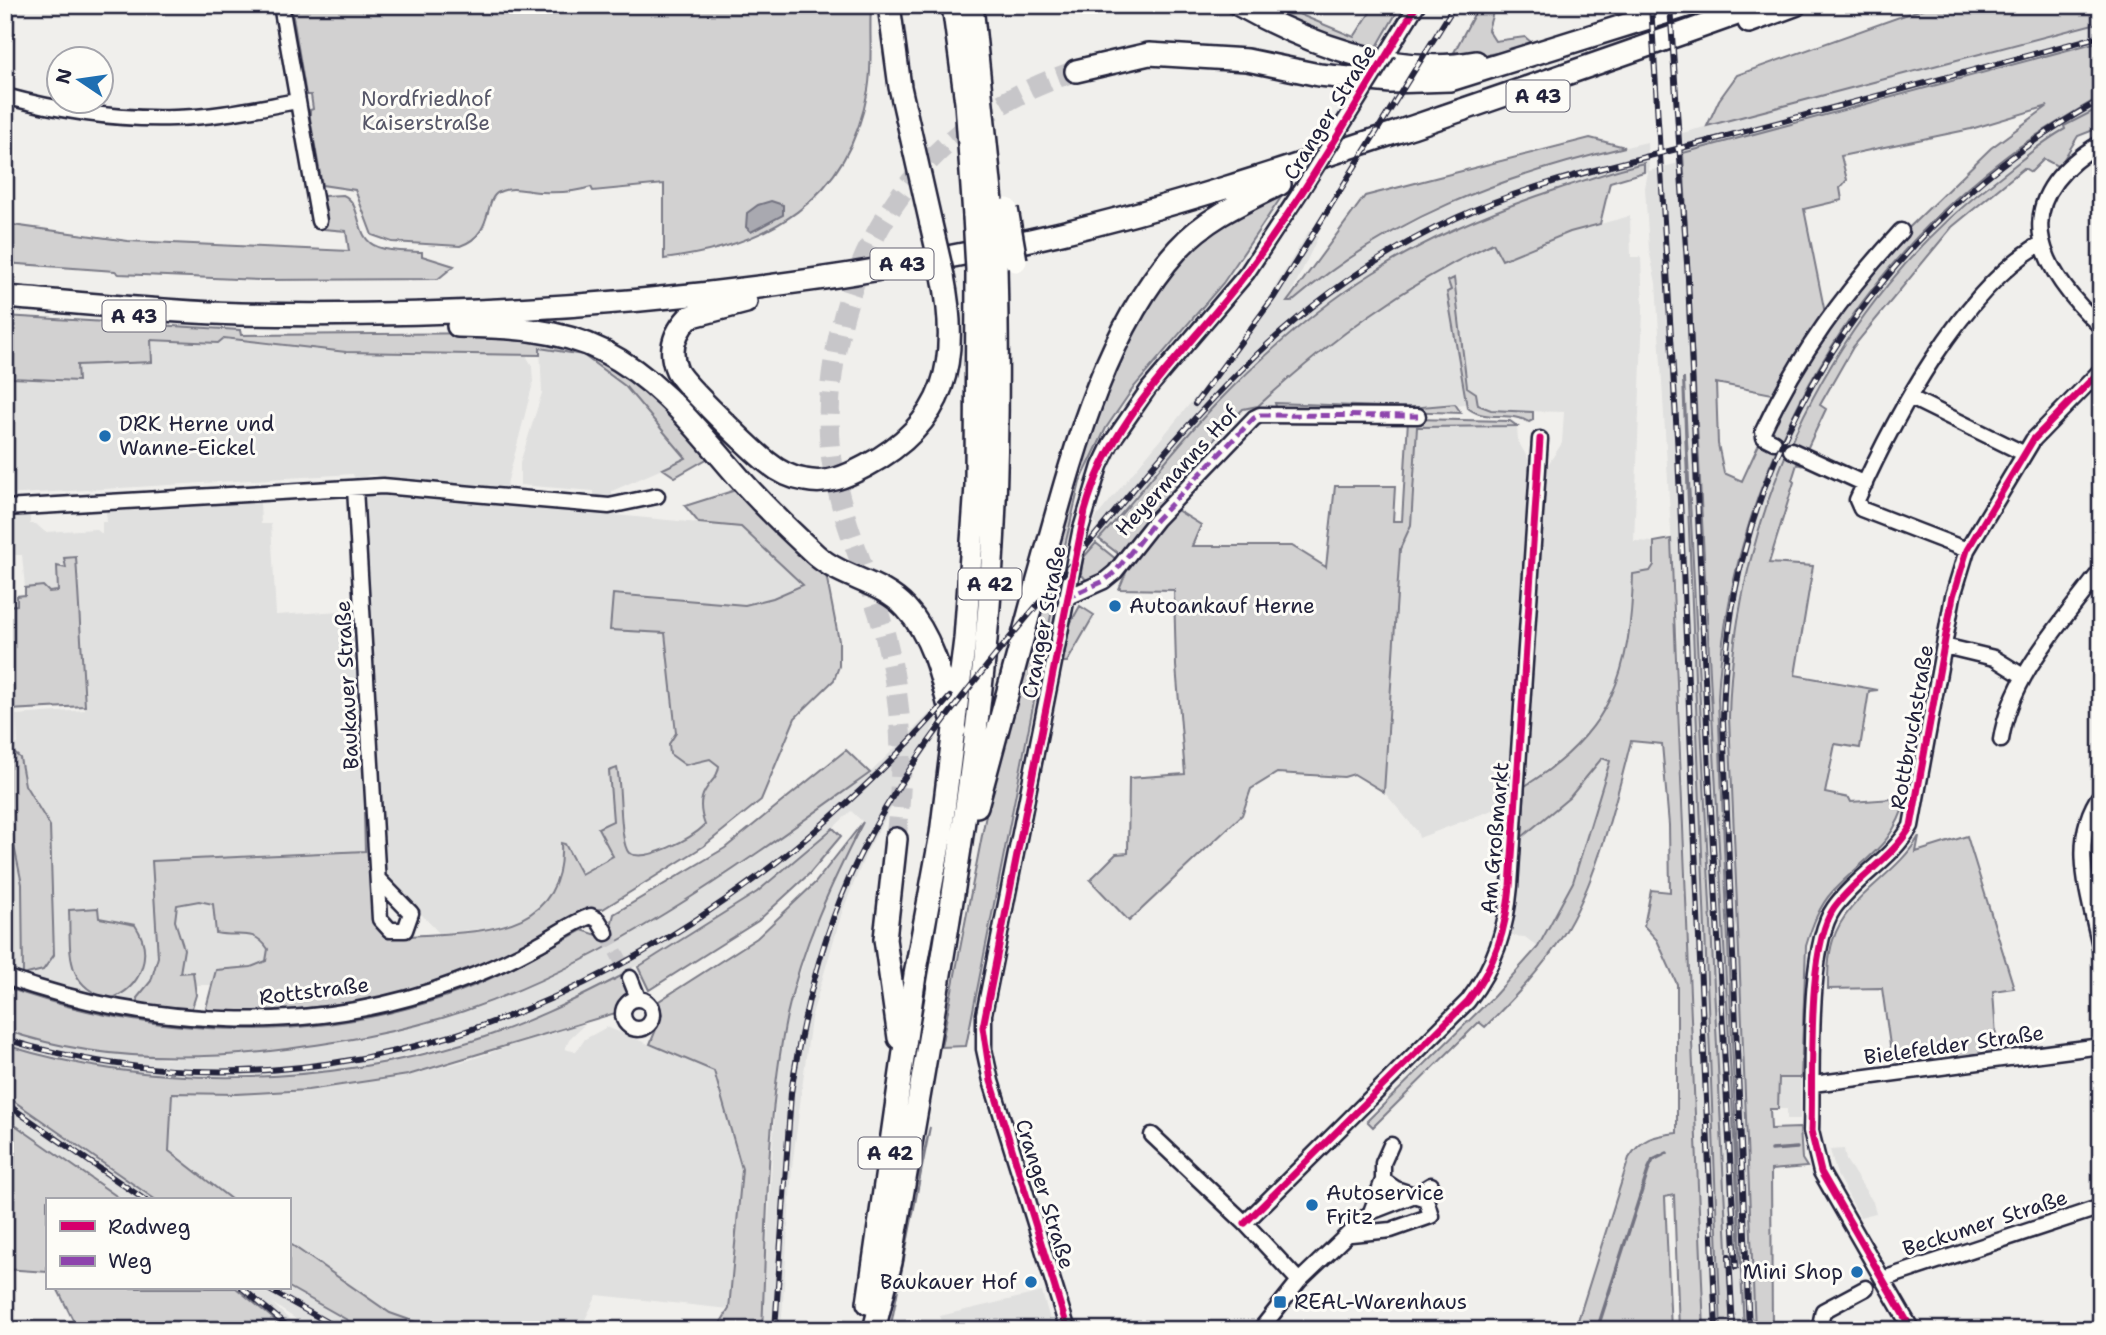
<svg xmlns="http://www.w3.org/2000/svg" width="2106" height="1335" viewBox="0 0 2106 1335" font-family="'Shantell Sans',sans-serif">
  <rect width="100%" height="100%" fill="#f0efec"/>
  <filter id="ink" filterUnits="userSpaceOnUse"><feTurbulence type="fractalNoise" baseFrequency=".0143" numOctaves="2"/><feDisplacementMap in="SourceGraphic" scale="14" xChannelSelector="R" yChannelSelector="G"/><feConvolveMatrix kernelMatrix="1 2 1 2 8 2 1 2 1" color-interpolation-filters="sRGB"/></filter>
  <g filter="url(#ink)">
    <path fill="#e0e0df" d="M2101,22V41L1683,153L1682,133Z
      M2101,96V107L2056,134L1983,188L1932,236L1879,297L1834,363L1801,422L1775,481L1755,539L1737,617L1729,717L1755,1276V1330H1746L1718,699L1728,603L1738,558L1769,468L1801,400L1845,327L1880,279L1924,230L1980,177L2046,128Z
      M1647,142L1649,171L1682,162L1697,380L1744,1330H1731L1683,379L1721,1330H1704L1676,613L1656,283L1649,250L1645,188L1648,172H1644V163L1614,171L1292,332L1216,404L1097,541L1090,535L1097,527L1094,520L1244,338L1309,231L1318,237L1287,302H1292L1316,282L1379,240L1470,194L1555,164Z
      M1630,216L1631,257H1641L1643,311L1634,541L1654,542V565L1644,574L1632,608L1625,656L1616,691L1578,745L1525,786L1547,466L1562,443L1564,412L1491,410L1478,404L1467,387L1454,279L1451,290L1454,320L1466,404L1409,408L1275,403L1278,411L1242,410L1285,381L1348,327L1452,262L1494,243L1502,259L1570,232Z
      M224,338L346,352L526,355L532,366L533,383L506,488L369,475L355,480L353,474L5,495V363L13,364L12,378L78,381L77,365L151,362L150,340L218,343Z
      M540,347L583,355L625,386L687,458L612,491V498L594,496V491L520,485V463L542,393Z
      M1517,426L1518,441L1531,464L1508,804L1419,838L1417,831L1384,792L1400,549L1411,525L1417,427Z
      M404,495L741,527L803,585L773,598L745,605L613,594L665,632L676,733L669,744L670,754L685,765L710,759L719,766L718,773L703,794L705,825L697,833L645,857L629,853L622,842L623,815L609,772L613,821L598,828L613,856L581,874L565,844L551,893L536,913L526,918L492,928L439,933L390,881L384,868L362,501L365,496Z
      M260,502L261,524H271L276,615L357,610L372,871L362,912L225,985H195L149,1006L110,999L125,992L137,980L143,965L144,946L142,939L126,922L98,918V908L69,911L73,971L83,987L100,997L5,969V802L22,884V928L38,973L53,958L29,795L22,777L20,758L11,750V745L18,744L16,715L85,710L76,558H64L67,565H61L58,591L49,592L43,586L25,588L22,555H14L12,517L30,516V524H36L45,532L96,529L102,534V522H107L106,512Z
      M930,713L938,719L931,731L936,738L913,770L867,851L842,912L811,1018L792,1167L781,1330H762L776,1091L781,1049L788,1013L817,917L829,886L863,822L851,811L809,851L758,892L687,938L591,991L536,1017L473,1041L365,1065L305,1074L207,1076L115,1070L5,1045V1030L68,1047L166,1059L239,1054L362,1036L418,1025L465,1010L742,865L870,773Z
      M1602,758L1610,761L1581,860L1563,904L1538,947L1525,937L1512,936L1522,837L1570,797Z
      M584,1025L570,1038L565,1049L576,1052L585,1039L607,1027L714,1071L742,1169L729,1309L597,1295L580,1330H438L390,1313L289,1243V1200H232L169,1151L172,1093L236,1094L308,1090L408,1075L469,1060L565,1027Z
      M1779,1077L1801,1078L1800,1119H1787V1109H1778Z
      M5,1095L69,1140L156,1200H122L5,1118Z
      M1844,1149L1846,1160L1873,1202L1876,1213L1860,1217L1837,1175L1830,1150Z
      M289,1287L332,1312L365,1330H312L272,1303L300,1330H287L236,1288Z
      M1042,1292L1053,1330H946L940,1316Z"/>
    <path fill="#d2d1d1" stroke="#7a7a86" stroke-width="2" fill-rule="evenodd" d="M291,5H871C869,34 873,62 868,90C848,202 768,246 664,259V184L593,191L591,187C575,192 559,193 542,192C528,192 513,185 499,192C483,199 495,234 460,246L392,242L372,235L355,190L322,185L310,118V110L313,109L311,95H306Z
      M1257,5H1277L1354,37L1375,5H1401L1374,52L1344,44Z
      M1479,5H1495L1488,30L1495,41L1525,37L1537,47L1450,60Z
      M1933,5H2101V22L1707,126L1719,100L1737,75Z
      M2101,41V96C2066,117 2031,137 1999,162C1835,290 1727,491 1718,699L1744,1330L1683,153ZM2048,106L1991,148L1886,250L1804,358L1768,428L1772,445L1759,444L1742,481L1724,473L1718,444L1716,383L1777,395L1826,318L1804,209L1842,200L1840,188L1847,180L1841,156L1971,129Z
      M2101,107V127L2078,136L2059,167L2044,159L2031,172L2024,168L1952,227L1853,347L1820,405L1826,409L1808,447L1793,448L1790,453L1800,465L1797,464L1792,480L1794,482L1769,563L1813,566L1795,675L1878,690L1869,691L1860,748L1835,744L1825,793L1849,798L1851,802L1906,798C1894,846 1864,858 1833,891C1819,906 1812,926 1806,946L1801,1078H1779L1778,1109H1770L1771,1129L1800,1128L1802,1159L1807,1167L1771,1170L1772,1330H1755L1729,717C1734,509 1833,301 2001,176C2022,160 2041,142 2065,129L2064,126Z
      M1590,138L1625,147C1500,177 1391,217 1292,302H1287L1365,196Z
      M1644,163V172L1610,182L1600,224L1570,232L1502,260L1493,243C1402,286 1332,339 1258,406L1243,409L1193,462L1180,483L1120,555L1099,539C1140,495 1175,446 1217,403C1323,294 1414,236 1558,189C1587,180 1615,169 1644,163Z
      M1284,193L1223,283L1134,387L1106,428L1080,482L1062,558L1050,572C1076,474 1124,287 1212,229C1234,215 1261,205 1284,193Z
      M343,195C364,204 353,239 378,247C391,252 407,251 422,252V256L454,266L438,279L260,280L119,274L115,271L5,263V224L128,241L349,251L346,231L324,229L320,201L324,196Z
      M1454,278L1467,387L1476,393L1478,405L1491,410L1533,412V420L1529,422C1510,411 1482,422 1467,407L1447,292L1451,290L1448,281Z
      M5,316L240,330L241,335L503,333L595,353L665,406L710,457L675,477L663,469L686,458L625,386L583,355L540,348V355L346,352L224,338L218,343L151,340L152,362L77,365L78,381L12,378L13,364L5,363Z
      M1683,379H1684L1731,1330H1721Z
      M1275,403L1410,408L1455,404L1461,413L1306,408V411L1277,410Z
      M1412,419L1510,421L1517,426L1417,427L1411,525L1400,549L1384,792L1354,774L1344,777L1277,773L1251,789L1242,815L1129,921L1090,880L1116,854L1128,853L1129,778L1185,774L1176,666L1174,590L1119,589L1130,563L1172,507L1201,525L1192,546H1292L1326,567L1335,486H1395L1393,521H1402L1408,420Z
      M739,489L825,569L839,641V666L834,680L795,718L761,800L704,846L603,909L588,910L508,954L431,985L377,999L277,1012H205L216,970L251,967L266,961L268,949C253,927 239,938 216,933L213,904L199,901L177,905L175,921L184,949L180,973L193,972L196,995L191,1011L139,1005L137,998L151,981L158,957L152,861L365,851L364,813H368L376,922L382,932L397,937C467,930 566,942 561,843L565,844L581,874L613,856L598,828L613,821L609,771L617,768C622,789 619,842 629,853C646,863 692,838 705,825C691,787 718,785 719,766L710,759L685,765L670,754L669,744L676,733L665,633L610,630L613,594L745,605L773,598L803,585L741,527L699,523L685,506Z
      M1671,539L1704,1330H1679L1674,1195L1665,1197L1671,1330H1575L1629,1158C1642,1137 1655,1136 1677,1133V984L1657,940L1644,926L1651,890L1670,892L1669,825L1662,744L1631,741C1615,803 1597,882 1562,937C1540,971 1513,999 1485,1027L1479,1022L1373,1127L1367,1121L1494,996L1538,947L1573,882L1610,761L1602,758L1570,797L1522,837L1525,786C1612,732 1631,672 1633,574L1650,571L1654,565V542Z
      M1096,543L1117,560L1101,579L1087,581L1081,574L1083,558Z
      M76,557L85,706L9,710L11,750L20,758L25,785L50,826L54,955L43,970L23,975L22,884L5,802V606L17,605V596L25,595V588L43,586L49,592L58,591L57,566L66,568L64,558Z
      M1056,590L966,1046L941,1047L991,789L1040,609Z
      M1080,606L1094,615L1067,662H1063L1070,624Z
      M846,750L870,773C743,864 613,960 464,1011C400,1033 330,1044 262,1052C176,1061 88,1059 5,1030V987C149,1038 313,1046 458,992C501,976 541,952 582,930L600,936L610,930L614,914L725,848Z
      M863,822C831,884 802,946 787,1015C766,1118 767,1226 762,1330H716L729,1309L742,1169L714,1071L650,1044L662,1015L659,1001L757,938L815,883Z
      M833,828L841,836L809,874L758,921L649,990L638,967L757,892Z
      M1919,836L1916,852L1967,836L2014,988L1993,991L1997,1052L1956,1058L1954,1053L1933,1056V1061L1893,1067L1882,988L1828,989C1828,973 1828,956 1833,940C1847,895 1897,876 1919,836Z
      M98,908L99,918L135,925C154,953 142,988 110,999C63,986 71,951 69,910Z
      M623,975L632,995L619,1012L408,1075L308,1090L236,1094L172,1093L169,1151L232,1200H156L5,1095V1045C154,1091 324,1086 472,1041C524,1025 575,1000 623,975Z
      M5,1118L122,1200H47V1272L5,1269Z
      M930,1127L890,1330H881Z
      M289,1243L390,1313L438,1330H365L289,1287Z
      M57,1288H236L287,1330H78Z"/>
    <path fill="#a9a9b0" stroke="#737381" stroke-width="2" d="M771,201L783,205V215L751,232L746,227L747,213L758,205Z"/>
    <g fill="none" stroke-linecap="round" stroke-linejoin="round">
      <path stroke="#737381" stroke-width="3.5" d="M1771,1150L1797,1148
        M1597,1330L1649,1168L1653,1160L1667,1153"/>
      <path stroke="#c7c6c9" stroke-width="14" stroke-dasharray="14 7" stroke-linecap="butt" d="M606,933L630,978"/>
      <path stroke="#c7c6c9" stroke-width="21" stroke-dasharray="21 10" stroke-linecap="butt" d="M896,839C905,758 903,693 879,614C861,558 834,501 830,442C827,402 832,365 841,327C871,201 953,111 1076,71"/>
      <defs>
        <path id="minor" d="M281,5L319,221
          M1388,52L1417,5
          M5,96C60,111 118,120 175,118C217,117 257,108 298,101
          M2101,143C2007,199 2034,264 2101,327
          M1911,398L2023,453
          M1774,442L1764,437L1763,431C1799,354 1843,294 1901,231
          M1791,450L1865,484
          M355,488L380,919L390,930H405L411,913L379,880
          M5,508L383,486L609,506L657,496
          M1967,550L1861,509L1857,500C1894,418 1962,289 2042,243
          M1066,598L1104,581L1115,572L1156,520L1254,418L1260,415L1418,416
          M1944,646L1994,658L2023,676
          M2001,740C2011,675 2063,622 2101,570
          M2101,794C2067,840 2091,901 2101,951
          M5,977C150,1028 312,1037 457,982C486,971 513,959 539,944C556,935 573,922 591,916L598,920L606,933
          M630,978L638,998
          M623 1014a15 15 0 1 1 30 0a15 15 0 1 1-30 0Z
          M1813,1084L2101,1046
          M1152,1135L1245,1223L1299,1281
          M1371,1212L1415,1195L1431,1185
          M1245,1223L1468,1001C1495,966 1506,930 1510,886L1540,439
          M1351,1234L1391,1230L1431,1216L1426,1199L1396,1189L1383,1180
          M1883,1279L2101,1207
          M1068,1330L991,1081L984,1049V1014L1080,532L1100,466L1111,443L1149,388L1247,273L1301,191
          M1260,1330L1299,1281L1371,1212L1383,1180V1163L1391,1145
          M1819,1330L1823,1311L1866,1288
          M1912,1330L1821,1172L1811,1131C1813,1079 1806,947 1834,908C1856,877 1891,860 1911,826L1953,596L1967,550L2033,440L2101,370"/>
        <path id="highway" d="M889,5L900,87L931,224
          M953,5L966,102L974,216
          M972,5L993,212
          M1239,5C1309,44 1395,77 1476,62
          M1749,22L1795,5
          M1076,71L1149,54L1247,60L1319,75L1391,82L1450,80L1690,5
          M5,297C83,303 162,312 240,314C515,319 789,296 1057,234C1177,206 1295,166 1412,127C1529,87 1646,47 1762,5
          M746,302L689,317C674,333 668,351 677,371C683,384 753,451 767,462C778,471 791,478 805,480C828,485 847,476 866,466C947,423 960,361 943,276
          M458,326C508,327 557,328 603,351C662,381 698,431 741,480C764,506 790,531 816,555C843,579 881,581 906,608C936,640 944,690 955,730
          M977,806C997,731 1018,655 1038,580C1069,471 1100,335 1178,249C1206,218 1243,202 1280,184
          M896,839L885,939L899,1038
          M868,1303L915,975L941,834L965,639L976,486L977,270
          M874,1330L891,1262C925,1055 966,849 986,640C998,516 999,391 996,266"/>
      </defs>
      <use href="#minor" stroke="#22223b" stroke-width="19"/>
      <use href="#highway" stroke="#22223b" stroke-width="26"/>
      <use href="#minor" stroke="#fdfcf7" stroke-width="14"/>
      <use href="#highway" stroke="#fdfcf7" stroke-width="21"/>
      <defs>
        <path id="rail" d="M1651,5L1678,453L1716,1330
          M1670,5L1688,278L1709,773L1736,1267
          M1195,404L1274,297L1455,5
          M5,1039C364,1149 717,965 950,697
          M5,1103L145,1200
          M1729,1256L1733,1330
          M242,1288L292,1330
          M266,1288L341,1330
          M775,1330L791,1093C803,1012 822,933 858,859C910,752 989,663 1064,573C1185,428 1279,300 1456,218C1538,180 1629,162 1716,139C1844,105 1972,70 2101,36
          M1749,1330L1723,721C1724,665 1729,608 1744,553C1793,363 1928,193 2101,100"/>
      </defs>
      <use href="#rail" stroke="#22223b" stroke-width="6"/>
      <use href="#rail" stroke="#fdfcf7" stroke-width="3.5" stroke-dasharray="10" stroke-linecap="butt"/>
      <defs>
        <path id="minor-bridge" d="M1301,191L1388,52"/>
        <path id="highway-bridge" d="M1007,209L1016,261
          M993,212L996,266
          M974,216L977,270
          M931,224L943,276"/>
      </defs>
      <use href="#minor-bridge" stroke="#22223b" stroke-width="19" stroke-linecap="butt"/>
      <use href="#highway-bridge" stroke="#22223b" stroke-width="26" stroke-linecap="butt"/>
      <use href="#minor-bridge" stroke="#fdfcf7" stroke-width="14"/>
      <use href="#highway-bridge" stroke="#fdfcf7" stroke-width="21"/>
      <path stroke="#8e44ad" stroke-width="5" stroke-dasharray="10 5" stroke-linecap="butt" d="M1066,598L1104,581L1115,572L1156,520L1254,418L1260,415L1418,416"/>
      <defs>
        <path id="cycleway" d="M1245,1223L1468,1001C1495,966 1506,930 1510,886L1540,439
          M1068,1330L991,1081L983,1027L1085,511C1112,412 1190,350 1248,271C1310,187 1362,94 1417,5
          M1912,1330L1821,1172L1811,1131C1813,1079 1806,947 1834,908C1856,877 1891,860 1911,826L1953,596L1967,550L2033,440L2101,370"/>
      </defs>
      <use href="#cycleway" stroke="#fdfcf7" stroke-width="11"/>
      <use href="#cycleway" stroke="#d6006c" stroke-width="7"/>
    </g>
  </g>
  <g fill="#1f6fb2" stroke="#fdfcf7" stroke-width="2.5">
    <circle cx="105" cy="436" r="7"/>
    <circle cx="1115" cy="606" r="7"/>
    <circle cx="1312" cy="1205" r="7"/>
    <circle cx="1857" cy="1272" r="7"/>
    <circle cx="1031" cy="1282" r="7"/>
    <rect x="1273" y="1295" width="14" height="14" rx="3.5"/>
  </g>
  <g text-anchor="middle" stroke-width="6" stroke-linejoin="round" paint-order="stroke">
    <g fill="#fdfcf7" stroke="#646373" stroke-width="2">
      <rect x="1506.5" y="80.5" width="63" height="31" rx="5"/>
      <rect x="870.5" y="248.5" width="63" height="31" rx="5"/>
      <rect x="102.5" y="300.5" width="63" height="31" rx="5"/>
      <rect x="958.5" y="568.5" width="63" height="31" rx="5"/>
      <rect x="858.5" y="1137.5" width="63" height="31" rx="5"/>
    </g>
    <g font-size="19" font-weight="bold" fill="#22223b">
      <text x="1538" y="103">A 43</text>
      <text x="902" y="271">A 43</text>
      <text x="134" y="323">A 43</text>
      <text x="990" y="591">A 42</text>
      <text x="890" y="1160">A 42</text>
    </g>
    <g font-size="21" fill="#575768" stroke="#fdfcf7">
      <text x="426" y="106">Nordfriedhof<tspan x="426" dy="24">Kaiserstraße</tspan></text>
    </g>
    <g font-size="21" fill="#22223b" stroke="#fdfcf7">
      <text transform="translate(1330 112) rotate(-58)" y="7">Cranger Straße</text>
      <text transform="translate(1177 471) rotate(-47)" y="7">Heyermanns Hof</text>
      <text transform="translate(1044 622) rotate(-79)" y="7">Cranger Straße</text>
      <text transform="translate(347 685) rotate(-93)" y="7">Baukauer Straße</text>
      <text transform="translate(1912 727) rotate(-80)" y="7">Rottbruchstraße</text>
      <text transform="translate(1495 838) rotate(-85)" y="7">Am Großmarkt</text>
      <text transform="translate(314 991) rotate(-7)" y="7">Rottstraße</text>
      <text transform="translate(1954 1045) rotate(-8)" y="7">Bielefelder Straße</text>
      <text transform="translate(1045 1194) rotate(73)" y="7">Cranger Straße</text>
      <text transform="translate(1985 1223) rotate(-18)" y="7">Beckumer Straße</text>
    </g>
    <g font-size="21" fill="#22223b" stroke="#fdfcf7" text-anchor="start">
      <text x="119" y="431">DRK Herne und<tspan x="119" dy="24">Wanne-Eickel</tspan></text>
      <text x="1129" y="613">Autoankauf Herne</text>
      <text x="1326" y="1200">Autoservice<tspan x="1326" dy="24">Fritz</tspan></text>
      <text x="1843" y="1279" text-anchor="end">Mini Shop</text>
      <text x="1017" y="1289" text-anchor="end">Baukauer Hof</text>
      <text x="1294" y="1309">REAL-Warenhaus</text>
    </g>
  </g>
  <rect width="2106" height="1335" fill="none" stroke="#fdfcf7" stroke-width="28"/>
  <rect x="14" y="14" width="2078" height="1307" fill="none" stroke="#22223b" stroke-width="2.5" filter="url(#ink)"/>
  <rect x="46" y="1198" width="245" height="91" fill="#fdfcf7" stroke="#a5a5ac" stroke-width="2"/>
  <rect x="60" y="1221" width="35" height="10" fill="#d6006c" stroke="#a5a5ac" stroke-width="2"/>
  <text x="108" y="1234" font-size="21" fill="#22223b">Radweg</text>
  <rect x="60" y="1256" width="35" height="10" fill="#8e44ad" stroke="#a5a5ac" stroke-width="2"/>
  <text x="108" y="1268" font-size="21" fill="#22223b">Weg</text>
  <g transform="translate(80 80) rotate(283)"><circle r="33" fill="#fdfcf7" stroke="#a5a5ac" stroke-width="2"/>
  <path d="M0-5L12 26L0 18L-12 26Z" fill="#1f6fb2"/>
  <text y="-10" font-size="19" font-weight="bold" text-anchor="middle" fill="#22223b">N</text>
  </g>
</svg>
